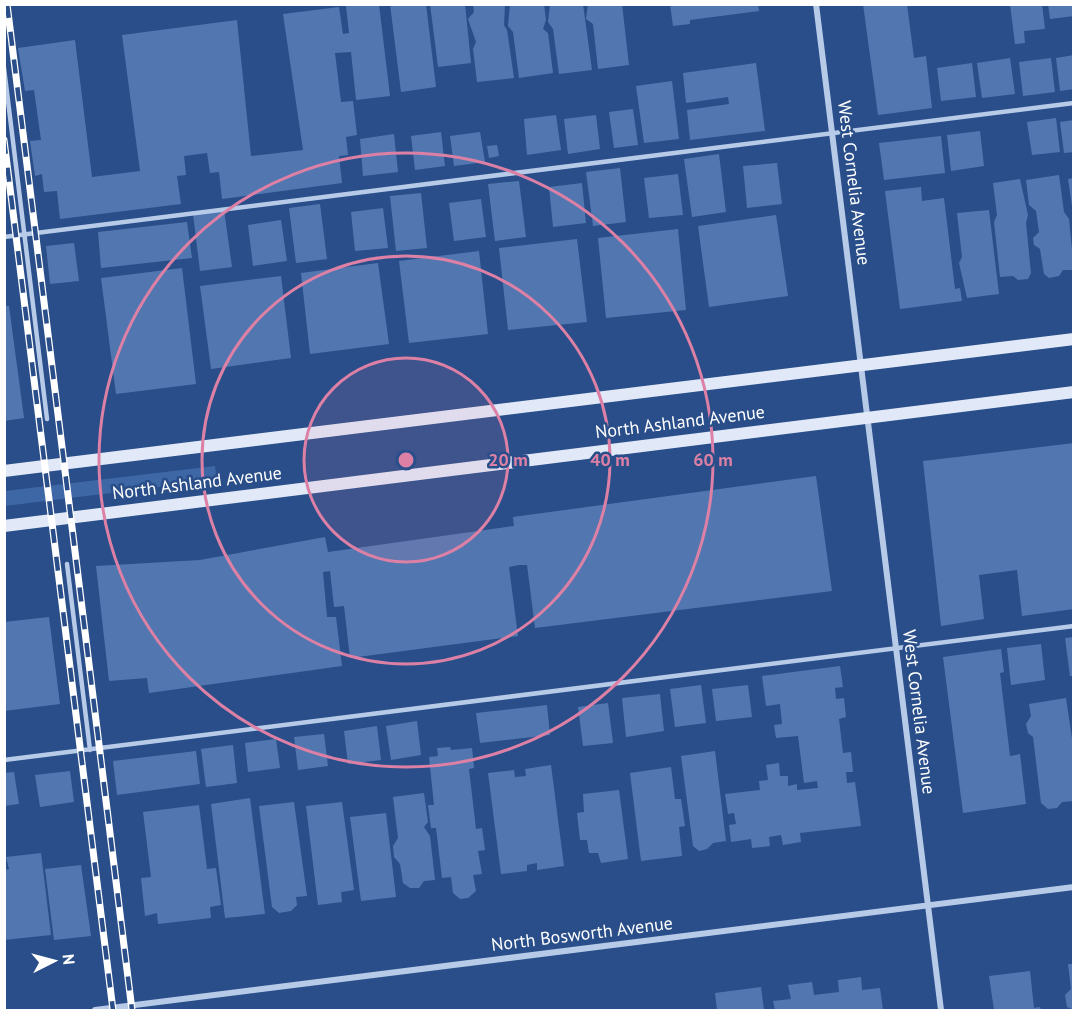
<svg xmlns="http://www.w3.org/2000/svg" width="1078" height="1015" viewBox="0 0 1078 1015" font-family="'PT Sans',sans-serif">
  <rect width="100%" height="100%" fill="#294e89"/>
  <path fill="#3e67a5" d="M215,466L217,480L5,506V491Z"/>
  <path fill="#5277b0" d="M348,4H379L390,96L356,100L351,52L335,53L341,102L353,101L357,135L346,137L348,155L339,156L342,183L222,199L219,172L210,173L207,153L184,156L186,175L177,176L181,204L60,219L57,191L44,192L42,174L35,176L30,141L41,140L34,90L25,91L18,48L75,40L92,177L140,171L122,35L237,20L251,156L303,150L283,14L339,7L343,34L349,33L346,6Z
    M390,4H426L436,87L401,92Z
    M430,4H465L471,63L438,67Z
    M473,4H505L504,25L507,30L514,78L477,82L473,49L476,42L468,19L474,12Z
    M510,4H544L546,20L543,29L548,33L553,73L519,78L513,32L508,26Z
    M550,4H583L592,70L559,74L553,29L548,22Z
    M588,4H622L629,65L598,69L593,24L586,19Z
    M670,4H758L759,11L690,20V24L673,26Z
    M863,4H907L914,58L926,56L932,108L878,115Z
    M1010,4H1042L1045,29L1024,31L1025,43L1015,44Z
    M1048,4H1074V16L1050,19Z
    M1074,55V89L1060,91L1056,58Z
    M1010,58L1015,94L982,98L977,63Z
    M1051,58L1055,92L1023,96L1019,62Z
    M756,63L765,131L690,140L687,110L729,104L728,97L686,103L683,73Z
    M972,63L976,97L941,101L937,68Z
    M672,81L679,139L644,143L636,86Z
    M633,109L638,145L614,148L609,112Z
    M556,115L561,150L527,155L524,119Z
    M596,115L600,149L568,154L564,119Z
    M1056,118L1060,152L1032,155L1027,122Z
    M1074,120V152L1064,153L1060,122Z
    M980,131L984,166L951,171L947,135Z
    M441,132L445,166L415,170L411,136Z
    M480,132L485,162L454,166L450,136Z
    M394,134L398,172L363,176L360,139Z
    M941,136L945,173L884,180L879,143Z
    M497,145L499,156L489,158L487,146Z
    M719,154L726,212L692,217L684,159Z
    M777,163L782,204L747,208L743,166Z
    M620,168L626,222L593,226L586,172Z
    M678,174L683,215L649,218L644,178Z
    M1059,175L1064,212L1069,219L1074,270H1063L1059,276L1049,278L1044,274L1040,249L1034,245L1033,238L1039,232L1036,211L1029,205L1026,180Z
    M1074,178V206H1072L1068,179Z
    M1020,179L1028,215L1026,223L1031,273L1028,279L1018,280L1013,276L1000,277L994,222L997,215L993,183Z
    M519,181L526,237L495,241L488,184Z
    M582,183L586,223L553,227L549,187Z
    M921,187L922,201L944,198L955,289L960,288L962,301L900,309L885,191Z
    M421,193L427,248L396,251L390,196Z
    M481,199L486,237L454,241L449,203Z
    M320,204L327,259L296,263L289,208Z
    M383,208L388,248L355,251L351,212Z
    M224,210L232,267L200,271L193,214Z
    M989,210L999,294L967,298L959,263L962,257L957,213Z
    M776,215L788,296L709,307L698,226Z
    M281,220L287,261L253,266L248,225Z
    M187,222L192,258L101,268L98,232Z
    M678,229L686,310L606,318L598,238Z
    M577,239L587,322L508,330L499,248Z
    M74,243L79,281L50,284L46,246Z
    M479,251L488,334L409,343L399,261Z
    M378,263L389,344L310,354L301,273Z
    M182,268L196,384L116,394L101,278Z
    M281,276L291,358L211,369L200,286Z
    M4,306H9L24,418L4,421Z
    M1074,443V609L1022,616L1017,570L979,575L984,619L941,626L923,461Z
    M816,476L832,591L535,628L527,565H519L509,567L518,636L350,658L344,606L334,607L330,571L323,572L327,617H336L342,666L149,693L147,678L109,681L96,566L200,560L325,537L328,552L514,526L513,517Z
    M49,617L60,704L4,711V622Z
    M1074,637V676H1070L1065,638Z
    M1041,644L1045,680L1011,685L1007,648Z
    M1001,649L1004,672L1000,673L1010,756L1020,754L1026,804L963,813L943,657Z
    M840,666L843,687L835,688L836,699L844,698L846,717L839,719L843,753L851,752L853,772H846L847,783L855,782L861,826L800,833L801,842L783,845L781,835L769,837L770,846L752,848L751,839L731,842L729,825L736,824L734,813L728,814L725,794L760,790L759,781L768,780L766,765L779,763L780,776H788V786L797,784V790L818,788L817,781L804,783L798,736L776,738L774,725L782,724L780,704L766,706L762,676Z
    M701,685L706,723L675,727L670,689Z
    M748,685L752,717L716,721L712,689Z
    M660,694L664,731L626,737L622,698Z
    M1066,698L1074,752V801L1062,802L1057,808L1048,809L1041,803L1033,737L1028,733L1026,724L1031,716L1029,704Z
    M608,703L613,743L583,746L578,707Z
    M547,705L550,735L480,743L476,713Z
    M417,721L421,755L391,760L386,726Z
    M377,726L381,760L348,764L344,731Z
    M324,734L328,766L298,770L294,737Z
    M276,739L280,768L248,772L245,743Z
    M233,745L237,783L206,787L201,749Z
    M450,747L451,750L472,748L474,768L469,769L476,829L482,828L485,850L478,851L482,874L473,875L476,891L468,898L460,899L453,893L451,877L442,878L436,828H431L428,805H434L429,757L438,756L437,748Z
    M196,751L200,784L117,795L113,761Z
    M715,751L726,841L713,843L707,849L699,851L693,846L681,756Z
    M551,765L564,866L537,870V863L527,865V871L501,874L488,773L514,770L515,777L526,776L525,769Z
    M671,767L675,799H681L685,826L679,827L682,856L641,861L630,773Z
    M70,771L74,802L40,807L35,775Z
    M14,772L19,804L4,806V773Z
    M619,790L628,859L601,863L598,853H589L587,840H580L577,813L584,812L583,794Z
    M424,793L428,822L424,827L430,836L435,880L424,881L419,888H410L403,883L400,864L394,857L393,846L398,838L393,797Z
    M250,798L265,914L225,918L211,804Z
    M294,802L307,896L296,897L297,905L291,911L279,913L272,907L259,806Z
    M342,802L354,890L341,892L342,902L318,905L306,806Z
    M199,805L207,869L216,868L221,905L210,907L211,918L158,924L157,913L145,916L141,878L151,877L143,812Z
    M386,813L396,897L361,901L350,817Z
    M41,853L51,935L4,940V870L9,869L6,857Z
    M81,865L91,936L54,940L45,869Z
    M1068,964H1074V1010L1067,1007L1065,995L1071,989Z
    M1030,971L1034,1008L1040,1007L1041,1010H994L989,976Z
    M861,977L862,990L880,988L883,1010H775L773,1001L791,999L788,985L812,982L814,995L839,992L838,980Z
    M761,987L764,1010H717L715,993Z"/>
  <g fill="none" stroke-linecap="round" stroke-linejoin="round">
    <path stroke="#b7cbe9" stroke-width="4.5" d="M4,68L47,419
      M4,237L1074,103
      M67,564L90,750
      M4,760L1074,626"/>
    <path stroke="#b7cbe9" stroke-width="6" d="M816,4L941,1010
      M95,1010L1074,887"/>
    <path stroke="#e1e9f8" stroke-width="12" d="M4,471L1074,339
      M4,526L1074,392"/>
    <defs>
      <path id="rail" d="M7,4L132,1010
        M4,140L113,1010"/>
    </defs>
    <use href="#rail" stroke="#fff" stroke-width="7"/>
    <use href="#rail" stroke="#294e89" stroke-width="4.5" stroke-dasharray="14" stroke-linecap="butt"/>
  </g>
  <circle cx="406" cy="460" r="102" fill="#dd80a5" fill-opacity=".12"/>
  <g fill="none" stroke="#dd80a5" stroke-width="3">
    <circle cx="406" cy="460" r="102"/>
    <circle cx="406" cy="460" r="204"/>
    <circle cx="406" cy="460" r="307"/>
  </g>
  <g text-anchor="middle" stroke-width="5" stroke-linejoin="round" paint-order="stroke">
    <g font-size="18" fill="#fff" stroke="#294e89">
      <text transform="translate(854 183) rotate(83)" y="6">West Cornelia Avenue</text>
      <text transform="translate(680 422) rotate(-7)" y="6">North Ashland Avenue</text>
      <text transform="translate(197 483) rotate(-7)" y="6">North Ashland Avenue</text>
      <text transform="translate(919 712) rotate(83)" y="6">West Cornelia Avenue</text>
      <text transform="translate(582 934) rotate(-7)" y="6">North Bosworth Avenue</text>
    </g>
  </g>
  <circle cx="406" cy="460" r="9" fill="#dd80a5" stroke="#294e89" stroke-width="3"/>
  <g font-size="18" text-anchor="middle" font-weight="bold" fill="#dd80a5" stroke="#294e89" stroke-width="5" stroke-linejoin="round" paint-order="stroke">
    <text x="508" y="466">20 m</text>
    <text x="610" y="466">40 m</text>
    <text x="713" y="466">60 m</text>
  </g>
  <rect width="1078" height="1015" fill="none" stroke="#ffffff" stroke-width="12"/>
  <g transform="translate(54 961) rotate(84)" stroke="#294e89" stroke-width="4.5" paint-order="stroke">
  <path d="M0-4.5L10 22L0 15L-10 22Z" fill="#ffffff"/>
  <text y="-9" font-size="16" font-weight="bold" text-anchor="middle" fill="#ffffff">N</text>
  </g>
</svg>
